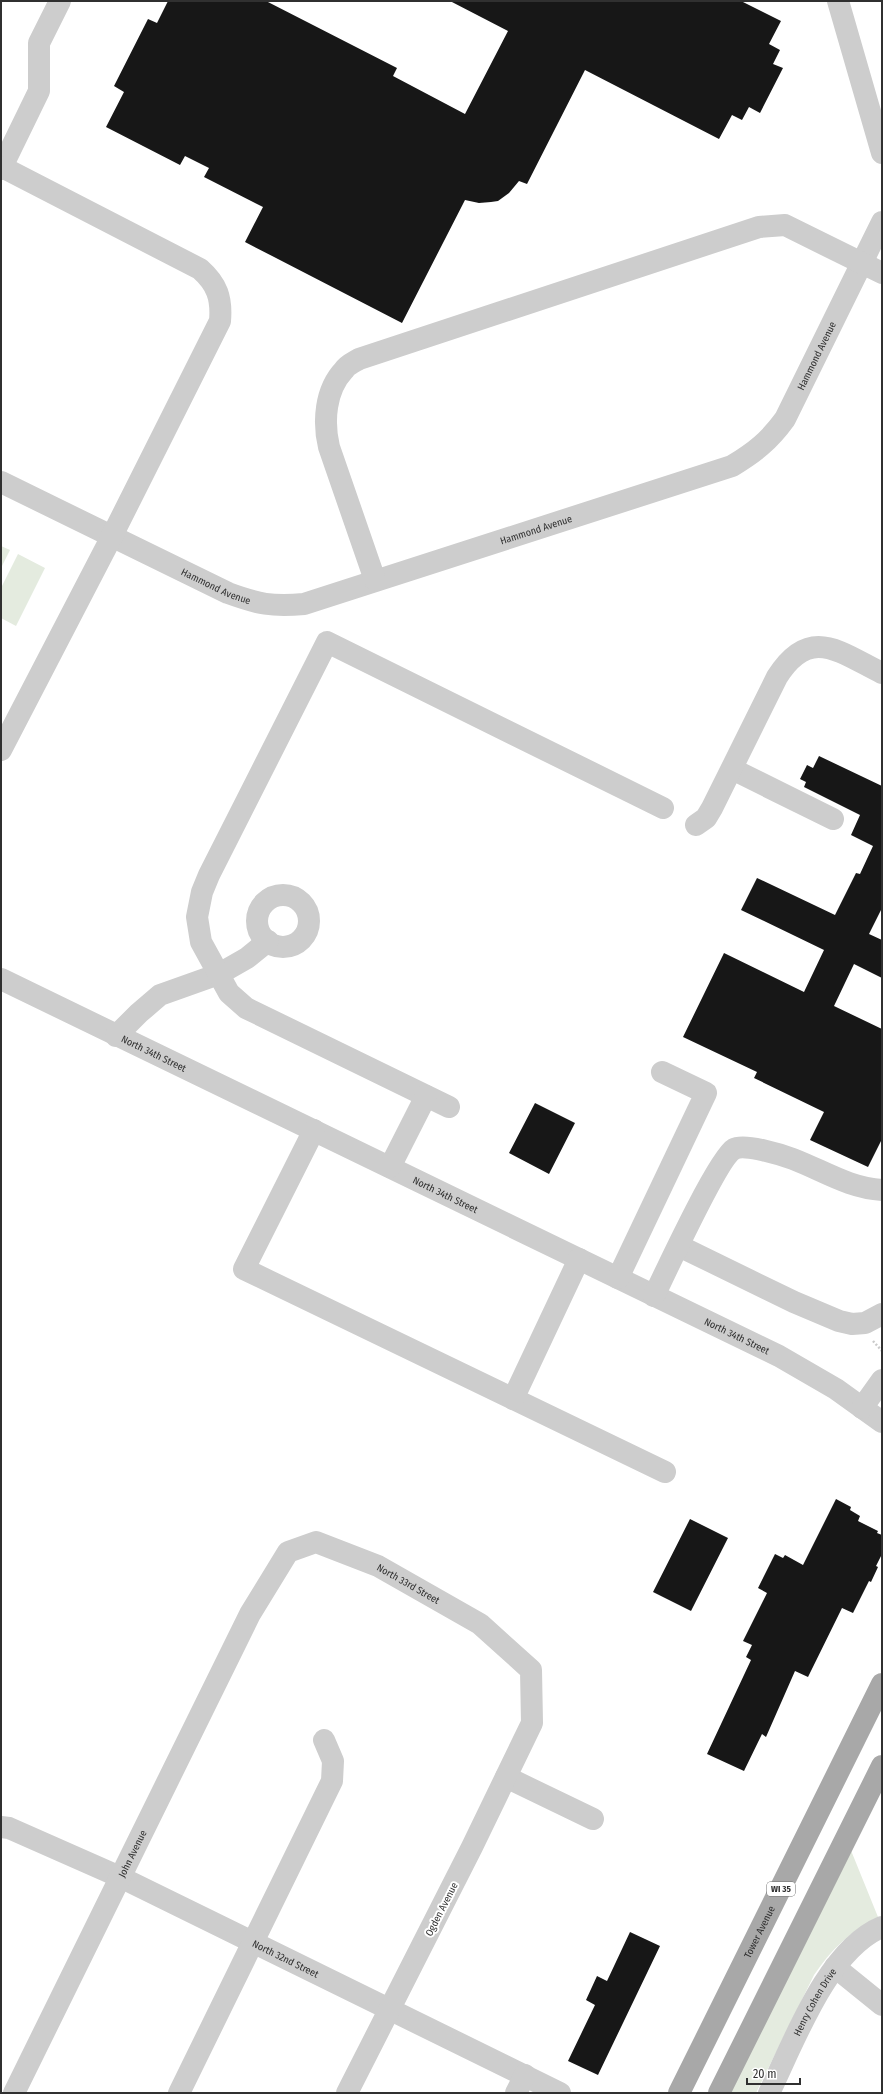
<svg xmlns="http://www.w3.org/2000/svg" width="883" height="2094" viewBox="0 0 883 2094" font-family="'Fira Sans Condensed',sans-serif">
  <rect width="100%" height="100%" fill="#fff"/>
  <path fill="#e4ebdf" d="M1,546L10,550L1,568Z
    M18,554L45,568L16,626L1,618V588Z
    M850,1848L878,1917C850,1931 831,1950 814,1975L756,2093H729Z"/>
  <path fill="#171717" d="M168,1H266L397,68L393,76L465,114L508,31L450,1H741L781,21L769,44L780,50L773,64L783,68L760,113L749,107L742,120L732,115L719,139L585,70L527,184L519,181L509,193L498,201L491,202L479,203L465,200L402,323L245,242L263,207L204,177L209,168L185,156L180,165L106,127L124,92L114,86L148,19L157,23Z
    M819,756L882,786V908L869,934L882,940V978L854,964L834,1006L882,1029V1139L868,1167L810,1140L824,1112L754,1078L757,1072L683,1037L724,953L804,992L824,950L741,910L757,878L835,915L856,873L860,874L873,846L851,835L860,815L804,787L806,782L800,779L807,765L813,768Z
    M535,1103L575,1123L549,1174L509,1153Z
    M836,1499L851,1507L850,1510L860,1516L858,1521L878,1531L877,1533L882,1535V1554L876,1566L878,1567L871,1582L869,1581L853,1613L842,1608L808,1677L795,1671L766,1737L762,1734L744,1771L707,1754L751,1660L746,1657L752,1645L743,1641L767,1593L758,1588L775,1554L783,1558L785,1555L803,1565Z
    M690,1519L728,1538L691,1611L653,1592Z
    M630,1932L660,1946L598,2075L568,2061L595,2005L586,2000L597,1976L607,1981Z"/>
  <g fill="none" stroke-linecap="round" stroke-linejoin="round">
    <path stroke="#cacaca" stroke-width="2.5" stroke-dasharray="2 2" stroke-linecap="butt" d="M873,1341L882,1351"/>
    <g stroke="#cdcdcd" stroke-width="22">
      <path d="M838,1L882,153"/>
      <path d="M1,169L39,91V43L60,1"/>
      <path id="s1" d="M1,482L228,593C258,604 272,607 304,604L732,466C755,452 769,441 785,419L882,222"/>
      <path d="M375,580L329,447C323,422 325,390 344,370C347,365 354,362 359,359L759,227L785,225L882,273"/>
      <path d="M1,750L111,538L220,321C222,298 217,284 200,269L2,167"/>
      <path d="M732,769L833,819"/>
      <path d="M696,825L706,818L712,808L777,677C810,625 839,652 882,673"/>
      <circle cx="283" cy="921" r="26"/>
      <path id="s2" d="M1,979L779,1356L836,1389L882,1422"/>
      <path d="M116,1036L139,1013L160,995L219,974L247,958L268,941"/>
      <path d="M449,1107L246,1008L229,993L201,942L197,917L202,892L209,875L327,642L663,808"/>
      <path d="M314,1130L244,1269L665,1472"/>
      <path d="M390,1167L426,1096"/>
      <path d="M679,1246L794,1302L839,1321L852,1324L865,1323L882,1314"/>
      <path d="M618,1278L706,1093L662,1072"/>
      <path d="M654,1296C665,1273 719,1157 734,1149C744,1143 782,1155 793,1159C824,1171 849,1188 882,1190"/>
      <path d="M513,1399L579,1259"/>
      <path d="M862,1408L882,1380"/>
      <path d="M506,1777L593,1819"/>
      <path id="s3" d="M1,1827L9,1828L120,1877L560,2093"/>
      <path d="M835,1967L882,2005"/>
      <path id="s4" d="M14,2093L250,1614L288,1552L316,1542L378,1566L480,1624L531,1670L532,1723L472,1847L347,2093"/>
      <path d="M179,2093L332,1781L333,1761L324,1740"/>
      <path d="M516,2093L525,2075"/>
      <path id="s5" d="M769,2093C794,2042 827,1950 882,1927"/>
    </g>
    <g stroke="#a8a8a8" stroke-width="22">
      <path id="s6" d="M679,2093L882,1684"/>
      <path d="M719,2093L882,1766"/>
    </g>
  </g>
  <g text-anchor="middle" stroke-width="4" stroke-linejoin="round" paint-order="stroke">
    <rect fill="#fff" stroke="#6e6e6e" stroke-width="1" x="767" y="1882" width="28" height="14" rx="3"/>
    <g font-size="9" font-weight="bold" fill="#303030">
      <text x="781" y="1892">WI 35</text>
    </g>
    <g font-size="10" fill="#303030" stroke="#fff">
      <text dy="4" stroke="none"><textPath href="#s1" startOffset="922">Hammond Avenue</textPath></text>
      <text dy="4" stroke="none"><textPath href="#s1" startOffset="574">Hammond Avenue</textPath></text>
      <text dy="4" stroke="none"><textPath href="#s1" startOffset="239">Hammond Avenue</textPath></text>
      <text dy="4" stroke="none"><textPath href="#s2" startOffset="170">North 34th Street</textPath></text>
      <text dy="4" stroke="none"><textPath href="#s2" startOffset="494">North 34th Street</textPath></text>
      <text dy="4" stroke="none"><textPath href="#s2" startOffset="818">North 34th Street</textPath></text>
      <text dy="4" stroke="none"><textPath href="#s4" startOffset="738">North 33rd Street</textPath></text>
      <text dy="4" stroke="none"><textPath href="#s4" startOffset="267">John Avenue</textPath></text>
      <text transform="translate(441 1909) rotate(-63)" y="4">Ogden Avenue</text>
      <text dy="4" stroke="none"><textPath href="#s6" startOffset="180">Tower Avenue</textPath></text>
      <text dy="4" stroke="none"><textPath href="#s3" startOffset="314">North 32nd Street</textPath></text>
      <text dy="4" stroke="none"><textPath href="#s5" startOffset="102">Henry Cohen Drive</textPath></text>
    </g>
  </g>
  <rect width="883" height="2094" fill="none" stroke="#303030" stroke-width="4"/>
  <path d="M747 2078v6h53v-6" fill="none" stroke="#303030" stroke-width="2"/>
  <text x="753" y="2078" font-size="12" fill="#303030" stroke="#ffffff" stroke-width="3" paint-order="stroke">20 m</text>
</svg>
